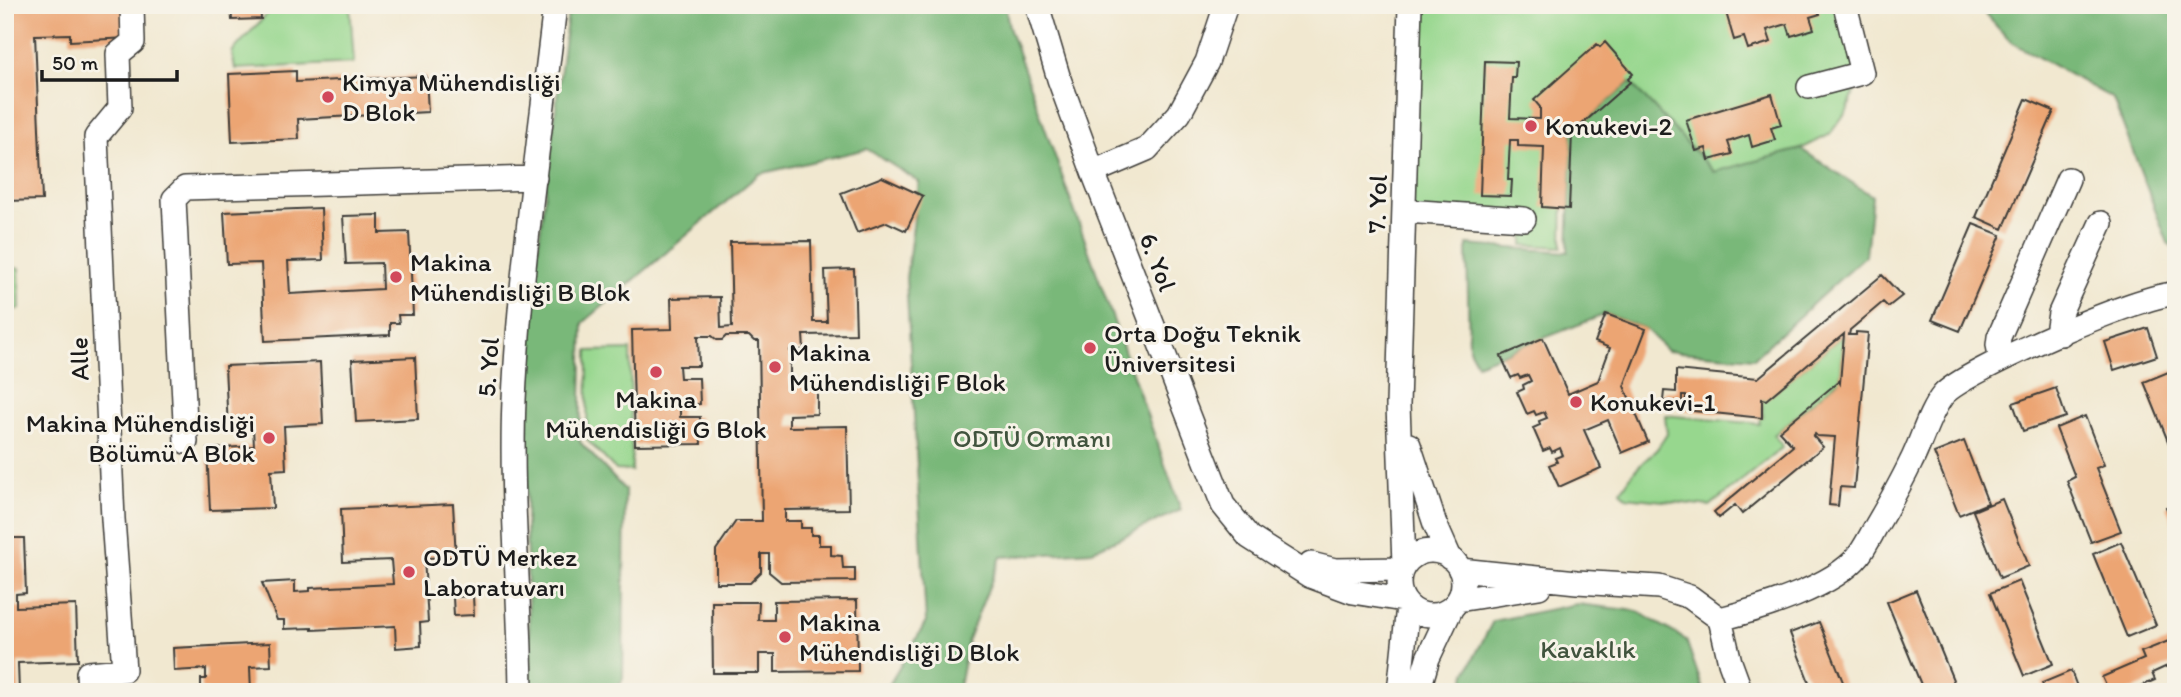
<svg xmlns="http://www.w3.org/2000/svg" width="2181" height="697" viewBox="0 0 2181 697" font-family="Itim,sans-serif">
  <rect width="100%" height="100%" fill="#f7f3e8"/>
  <filter id="ink" filterUnits="userSpaceOnUse"><feTurbulence type="fractalNoise" baseFrequency=".0143" numOctaves="2"/><feDisplacementMap in="SourceGraphic" scale="14" xChannelSelector="R" yChannelSelector="G"/><feConvolveMatrix kernelMatrix="1 2 1 2 8 2 1 2 1" color-interpolation-filters="sRGB"/></filter>
  <filter id="wash" filterUnits="userSpaceOnUse"><feTurbulence type="fractalNoise" baseFrequency=".00686" numOctaves="4" result="noise"/><feDisplacementMap in="SourceGraphic" scale="28" xChannelSelector="R" yChannelSelector="G"/><feGaussianBlur stdDeviation="1.57" result="paint"/><feColorMatrix in="noise" values="0 0 0 0 0 0 0 0 0 0 0 0 0 0 0 0 0 1.4 0 .05"/><feComposite in="paint" operator="in"/></filter>
  <g filter="url(#wash)">
    <rect width="100%" height="100%" fill="#f1e8d0"/>
    <path fill="#97d78e" stroke="#5a7a55" stroke-width="2" d="M268,5H350L354,63L235,69L232,52L268,13Z
      M1410,5H1845L1862,73L1847,111L1829,135L1801,149L1714,172L1630,82L1564,130L1562,247L1523,245L1524,220L1405,211Z
      M5,268H19L20,309L5,310Z
      M1844,334L1840,383L1838,381L1774,435L1783,447L1710,506L1626,497L1621,491L1635,470L1657,449L1667,434L1665,415L1759,424L1760,417H1763L1762,399H1766Z
      M630,350L632,471L616,470L587,440L588,351Z"/>
    <path fill="#79b879" stroke="#4a6a4a" stroke-width="2" d="M569,5H1005L1009,27L1181,510L1092,551L1001,557L968,639L958,692H885L926,622L906,278L919,182L867,149L759,174L583,323L580,442L625,490L623,678L617,692H531L526,528L529,320Z
      M1977,5H2176V249L2168,243L2113,99L2011,42Z
      M1630,82L1714,172L1801,149L1872,196L1866,255L1754,358L1667,351L1646,329L1606,314L1477,364L1469,349L1467,245L1568,252L1572,133Z
      M1577,604L1637,611L1686,640L1704,692H1463L1466,673L1493,621Z"/>
    <g id="blocks">
      <path fill="#eca573" d="M5,5H127L128,38L70,41V34L35,35L42,200L5,201Z
        M231,5H260L261,19L232,20Z
        M1738,5H1817L1820,14L1810,17L1814,29L1791,36L1787,24L1767,30L1771,42L1748,49L1744,37L1734,40L1725,9Z
        M1605,42L1633,74L1628,79L1630,82L1572,133L1569,209L1542,207L1544,147L1518,146V140H1510L1508,180H1512L1511,196L1480,195L1485,61L1516,62L1515,78H1512L1510,118L1540,119V107L1534,100L1597,44L1600,47Z
        M296,71V82L426,76L428,112L298,119L299,139L232,142L229,74Z
        M1772,94L1781,125L1771,128L1775,140L1752,147L1749,135L1728,142L1732,154L1709,160L1706,148L1696,151L1686,120Z
        M2026,99L2054,111L2003,229L1976,217Z
        M882,177L923,196L906,231L887,222L857,233L841,193Z
        M321,208L323,260L288,261L290,294L382,289L381,263L346,264L343,216L379,215V233L409,232L413,315H398L399,323H390V335L265,341L261,263L227,264L224,212Z
        M1973,224L2001,235L1960,331L1932,320Z
        M811,241L813,322H827L825,270L854,269L856,334L803,335L804,350H790V384H817V414L789,415V427L847,426L849,509L785,510V521H801V528H811V535H819V545H831V555L842,556L843,568H855V581L781,582L769,572V554H761V572L750,583H716V550L736,521H762L759,341H754L749,336H726L722,340H717L712,336H698L699,366H679L680,378H699L700,404L680,405V417H700L701,444L635,445L632,330L672,329L671,298L720,297L721,328L732,327L730,242Z
        M1882,275L1902,296L1888,307L1883,302L1850,330L1849,335H1856V332L1868,333L1854,488L1840,487L1838,506L1829,505L1835,437L1817,436L1815,434L1813,436L1823,447L1742,514L1735,505L1719,518L1714,512L1793,446L1779,431L1839,381L1840,383L1844,334L1766,400L1762,399V418L1684,410L1686,396H1682V402L1663,401L1664,391L1676,392V370L1758,378Z
        M1606,314L1646,329L1624,386L1648,442L1622,453L1608,420L1584,430L1601,468L1559,487L1549,465L1557,462L1555,458L1563,455L1560,448L1552,452L1550,448L1543,451L1533,428L1540,425L1539,421L1547,418L1544,412L1536,415L1534,411L1527,414L1517,392L1524,389L1523,385L1531,381L1528,375L1520,378L1518,375L1511,378L1501,356L1543,338L1568,394L1598,381L1610,348L1595,342Z
        M2148,328L2157,356L2114,370L2105,342Z
        M415,357L418,419L356,422L352,360Z
        M320,362L323,424L284,426L286,469L271,470L273,508L210,510L207,449L254,446L253,427L228,429L225,366Z
        M2173,370L2176,378V461L2144,382Z
        M2056,388L2066,417L2023,431L2013,403Z
        M2085,416L2104,465L2096,468L2121,531L2091,542L2067,481L2075,477L2056,428Z
        M1964,441L1988,503L1959,515L1934,453Z
        M2002,499L2029,566L2000,578L1973,511Z
        M2176,502V530L2166,507Z
        M453,504L456,557L424,558L428,622L420,623L421,646L396,648L395,626L312,630V628L284,629V620H277L262,583L295,581V592L310,591V588L393,584L391,560L343,562L341,509Z
        M5,538H24L26,593L16,594V607L76,605L78,661L18,663L19,692H5Z
        M2121,542L2156,625L2127,637L2093,554Z
        M2019,581L2053,664L2024,676L1990,593Z
        M1916,590L1958,692H1924L1887,602Z
        M473,596L474,615L454,616L453,597Z
        M857,600L858,671L775,672V654H759V673H713L712,602H759L758,620H774V601Z
        M1819,622L1847,692H1813L1790,633Z
        M2176,638V662L2152,673L2155,680L2128,692H2109L2102,677L2144,659L2141,652Z
        M270,643L271,666L250,667L251,692H207V690H201V679H206V669L174,671L173,648Z
        M2071,671L2079,692H2045L2042,683Z"/>
    </g>
  </g>
  <g filter="url(#ink)">
    <use href="#blocks" fill-opacity="0" stroke="#3c3b37" stroke-width="2"/>
    <g fill="none" stroke-linecap="round" stroke-linejoin="round">
      <defs>
        <path id="minor" d="M1037,5L1059,79L1093,172L1223,505L1249,537L1310,576L1353,592L1403,600
          M1809,87L1862,73L1845,5
          M1093,172L1147,149L1179,114L1207,62L1226,5
          M1405,211L1524,219
          M2061,334L2058,326L2060,313L2101,223
          M2001,360L1998,345L1999,337L2068,179
          M186,442L174,199L185,188L535,178
          M1409,445L1435,524L1450,558
          M1399 583a32 32 0 1 1 64 0a32 32 0 1 1-64 0Z
          M1311,564L1335,570L1402,569
          M1404,564L1398,405L1410,5
          M1460,570L1577,582L1659,587L1690,597L1720,619L1730,662L1741,692
          M1458,600L1539,587
          M1720,619C1760,609 1834,587 1859,555C1865,547 1870,537 1875,528C1888,506 1900,485 1911,462C1922,441 1928,414 1943,395C1963,371 2145,292 2176,294
          M89,692L88,673L124,670L113,519L96,137L120,108L118,54L133,42L132,5
          M521,692C520,595 510,497 514,400C520,268 540,137 555,5
          M1399,692L1408,606
          M1418,692L1428,658L1452,607"/>
      </defs>
      <use href="#minor" stroke="#3c3b37" stroke-width="26"/>
      <use href="#minor" stroke="#fff" stroke-width="23"/>
    </g>
  </g>
  <g fill="#d1495b" stroke="#f7f3e8" stroke-width="2.5">
    <circle cx="328" cy="97" r="7"/>
    <circle cx="1531" cy="126" r="7"/>
    <circle cx="396" cy="277" r="7"/>
    <circle cx="1090" cy="348" r="7"/>
    <circle cx="775" cy="367" r="7"/>
    <circle cx="656" cy="372" r="7"/>
    <circle cx="1576" cy="402" r="7"/>
    <circle cx="269" cy="438" r="7"/>
    <circle cx="409" cy="572" r="7"/>
    <circle cx="785" cy="637" r="7"/>
  </g>
  <g text-anchor="middle" stroke-width="6" stroke-linejoin="round" paint-order="stroke">
    <g font-size="26" fill="#1c1c1c" stroke="#f7f3e8" text-anchor="start">
      <text x="342" y="91">Kimya Mühendisliği<tspan x="342" dy="30">D Blok</tspan></text>
      <text x="1545" y="135">Konukevi-2</text>
      <text x="410" y="271">Makina<tspan x="410" dy="30">Mühendisliği B Blok</tspan></text>
      <text x="1104" y="342">Orta Doğu Teknik<tspan x="1104" dy="30">Üniversitesi</tspan></text>
      <text x="789" y="361">Makina<tspan x="789" dy="30">Mühendisliği F Blok</tspan></text>
      <text x="656" y="408" text-anchor="middle">Makina<tspan x="656" dy="30">Mühendisliği G Blok</tspan></text>
      <text x="1590" y="411">Konukevi-1</text>
      <text x="255" y="432" text-anchor="end">Makina Mühendisliği<tspan x="255" dy="30">Bölümü A Blok</tspan></text>
      <text x="423" y="566">ODTÜ Merkez<tspan x="423" dy="30">Laboratuvarı</tspan></text>
      <text x="799" y="631">Makina<tspan x="799" dy="30">Mühendisliği D Blok</tspan></text>
    </g>
    <g font-size="26" fill="#1c1c1c" stroke="#f7f3e8">
      <text transform="translate(1377 204) rotate(-88)" y="9">7. Yol</text>
      <text transform="translate(1158 262) rotate(69)" y="9">6. Yol</text>
      <text transform="translate(79 359) rotate(-92)" y="9">Alle</text>
      <text transform="translate(488 367) rotate(-86)" y="9">5. Yol</text>
    </g>
    <g font-size="26" fill="#41543e" stroke="#f7f3e8">
      <text x="1032" y="447">ODTÜ Ormanı</text>
      <text x="1588" y="658">Kavaklık</text>
    </g>
  </g>
  <rect width="2181" height="697" fill="none" stroke="#f7f3e8" stroke-width="28"/>
  <path d="M42 70v10h135v-10" fill="none" stroke="#1c1c1c" stroke-width="3.5"/>
  <text x="52" y="70" font-size="21" fill="#1c1c1c" stroke="#f7f3e8" stroke-width="5" paint-order="stroke">50 m</text>
</svg>
